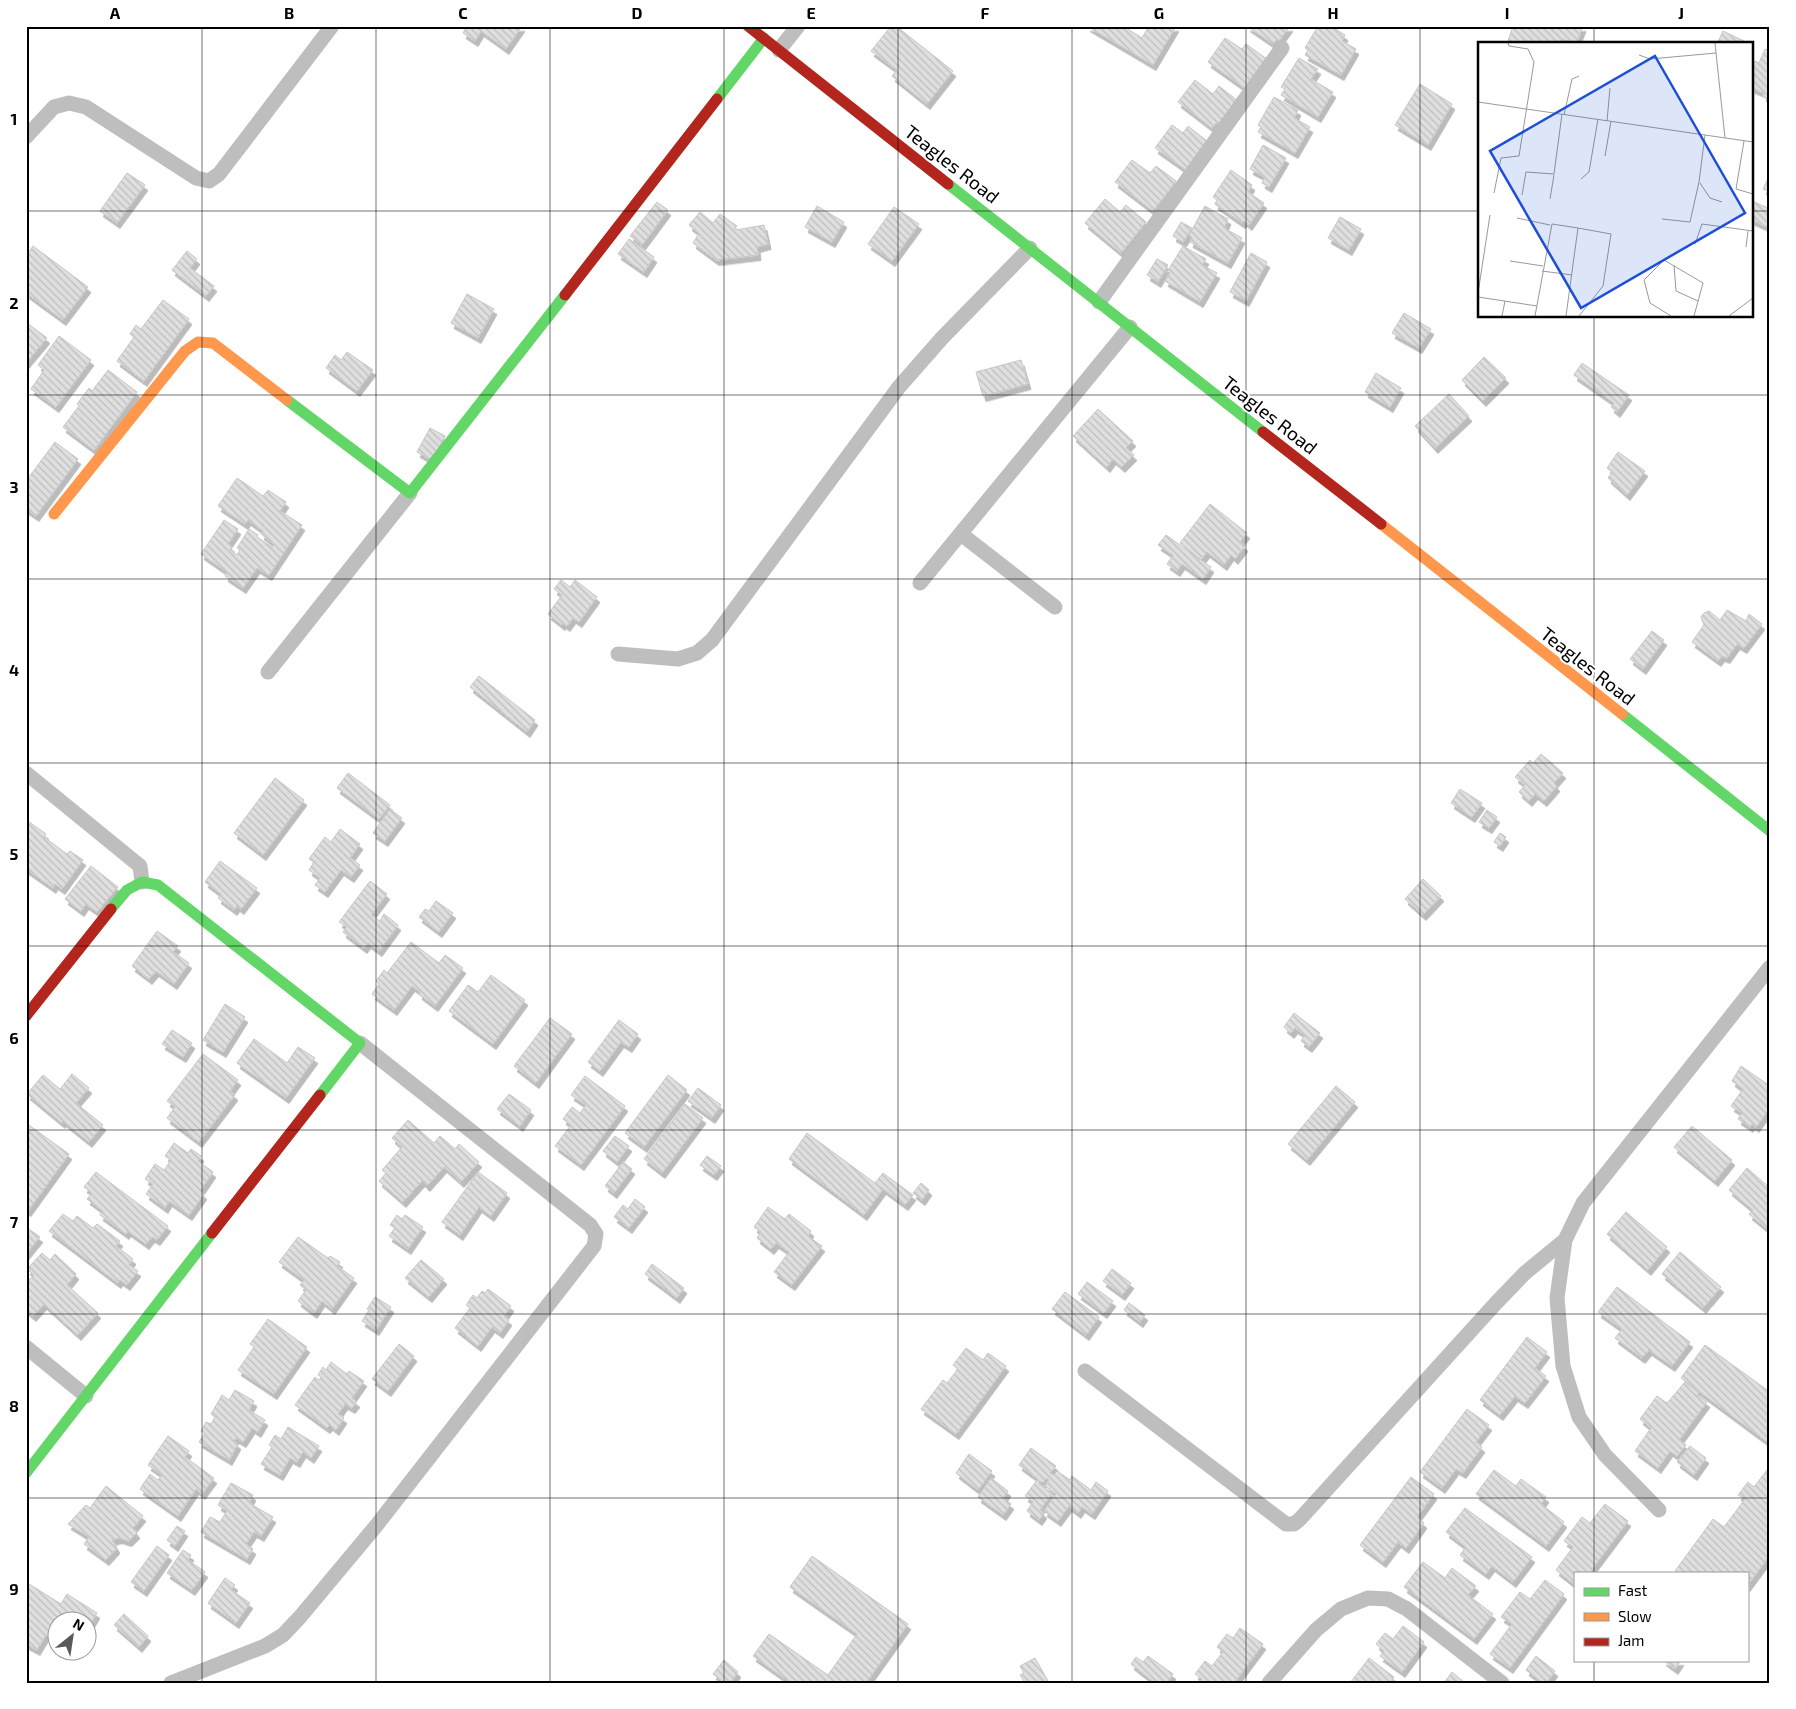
<svg xmlns="http://www.w3.org/2000/svg" width="1796" height="1709" viewBox="0 0 1796 1709" font-family="'Exo 2',sans-serif">
  <defs>
    <pattern id="building-back-hatch" width="6" height="6" patternUnits="userSpaceOnUse" patternTransform="scale(1.25)"><rect width="6" height="6" fill="#dfdfdf"/><path d="M-1 5l2 2M0 0l6 6M5-1l2 2" fill="none" stroke="#bebebe"/></pattern>
    <filter id="shadow"><feDropShadow dx="3" dy="5.5" stdDeviation="0" flood-color="#0004"/></filter>
  </defs>
  <rect width="100%" height="100%" fill="#fff"/>
  <path fill="url(#building-back-hatch)" stroke="#c7c7c7" filter="url(#shadow)" d="M467,26H522L506,49L481,31L475,41L463,33Z
    M891,26H896L953,71L927,104L892,76L897,70L871,51Z
    M1087,26H1123L1142,38L1149,26H1176L1153,65Z
    M1247,26H1290L1279,41L1277,39L1273,44Z
    M1318,26H1331L1345,35L1342,41L1356,49L1341,75L1305,55L1308,50L1305,48Z
    M1513,26H1583L1576,44L1562,39L1560,44H1507Z
    M1723,31L1744,41L1742,44H1717Z
    M1225,38L1242,49L1246,44L1267,59L1246,89L1208,62Z
    M1765,49L1770,51V99L1763,96L1764,93L1752,88V67L1755,61L1759,63Z
    M1299,58L1318,69L1311,79L1333,92L1318,117L1281,95L1285,89L1281,87Z
    M1195,80L1213,94L1219,86L1238,101L1219,125L1216,123L1212,128L1178,102Z
    M1420,84L1452,104L1428,145L1395,125Z
    M1274,97L1298,110L1294,118L1310,127L1295,153L1258,132L1261,127L1258,125Z
    M1172,125L1183,133L1188,126L1207,141L1186,170L1155,148Z
    M1263,145L1286,158L1269,187L1262,183L1265,177L1250,169Z
    M1132,160L1150,173L1156,166L1176,181L1153,211L1115,182Z
    M1231,170L1252,185L1248,192L1264,203L1249,225L1244,221L1242,223L1215,204L1217,200L1213,197Z
    M127,173L145,185L117,223L100,211Z
    M1770,174V192L1763,189Z
    M1105,199L1120,212L1126,205L1146,222L1121,253L1085,223Z
    M1752,201L1770,209V228L1752,220Z
    M657,202L668,210L642,245L630,236Z
    M817,206L844,222L832,242L805,227Z
    M1205,206L1228,219L1224,228L1242,238L1228,263L1190,242L1192,237L1189,235Z
    M894,207L919,224L892,261L868,244Z
    M700,212L713,223L720,214L737,226L735,228L736,230L764,225L768,244L757,247L758,255L716,260L693,243L699,233L689,225Z
    M1340,217L1361,229L1349,250L1328,238Z
    M1181,222L1192,228L1183,242L1173,236Z
    M629,239L654,257L644,272L618,254Z
    M33,246L88,287L63,320L26,293V256Z
    M1183,246L1206,259L1202,265L1217,273L1200,302L1165,281L1170,273L1167,272Z
    M187,251L197,259L190,268L214,286L206,296L172,270Z
    M1251,253L1267,262L1246,301L1230,292Z
    M1157,259L1168,265L1158,282L1147,275Z
    M467,294L494,309L478,338L451,323Z
    M163,300L189,319L144,381L117,361L134,337L130,334L136,325L141,329Z
    M1404,313L1431,329L1419,348L1392,333Z
    M26,322L47,338L26,363Z
    M59,336L91,360L56,407L31,389L44,370L38,365Z
    M347,352L373,370L357,391L326,368L335,355L341,360Z
    M1484,357L1506,378L1483,401L1462,380Z
    M1021,360L1028,384L983,396L976,372Z
    M1582,363L1629,395L1617,412L1611,407L1614,403L1574,375Z
    M108,370L137,392L94,450L63,427L79,406L77,404L89,388L92,391Z
    M1376,373L1401,388L1390,407L1365,392Z
    M1449,394L1469,416L1435,448L1415,426Z
    M1098,409L1133,441L1126,448L1134,455L1122,467L1113,459L1107,467L1073,436Z
    M430,428L445,436L432,460L417,452Z
    M55,442L78,459L36,516L26,509V481Z
    M1618,452L1645,471L1627,495L1608,478L1612,472L1607,468Z
    M237,478L263,496L268,490L286,502L280,511L302,525L269,575L257,568L243,588L225,576L227,572L201,554L224,520L238,529L228,544L232,547L230,550L237,555L240,550L237,548L249,529L258,535L257,537L272,547L274,544L261,534L263,531L248,520L245,524L218,506Z
    M1210,504L1247,533L1240,542L1245,546L1235,559L1231,555L1224,565L1207,552L1201,560L1180,543Z
    M1166,535L1211,567L1203,579L1182,564L1177,571L1167,564L1173,555L1158,545Z
    M561,580L570,587L575,580L597,597L579,622L573,618L567,626L563,623L562,625L548,614L562,595L554,589Z
    M1727,610L1746,621L1749,614L1762,624L1744,648L1737,644L1727,658L1722,656L1718,661L1692,642L1704,625L1701,617L1704,613L1709,611L1720,620Z
    M1652,631L1664,640L1643,669L1630,659Z
    M479,676L535,720L527,732L470,687Z
    M1541,754L1563,773L1554,783L1557,786L1544,801L1535,794L1529,801L1519,792L1525,785L1515,777L1530,760L1533,763Z
    M348,773L390,805L379,819L337,788Z
    M275,778L304,800L263,855L234,833Z
    M1460,789L1482,803L1472,817L1451,803Z
    M390,809L402,818L385,841L373,833Z
    M1487,810L1497,817L1489,828L1479,822Z
    M28,821L46,834L44,837L67,854L70,851L83,860L62,889L55,884L53,888L26,869V824Z
    M340,829L360,844L350,858L360,865L351,877L341,870L325,892L315,885L320,878L309,870L314,862L309,859L325,837L331,842Z
    M1500,833L1506,837L1500,846L1494,842Z
    M220,861L257,888L241,909L237,906L234,910L218,898L221,894L205,882Z
    M91,866L118,887L97,912L86,904L81,911L65,899Z
    M1423,879L1441,896L1423,915L1405,899Z
    M370,881L387,894L371,915L380,921L384,914L398,925L379,951L368,943L364,948L343,932L347,927L339,922Z
    M436,901L453,913L439,932L419,917L425,909L429,911Z
    M157,931L178,946L173,952L189,963L174,984L156,971L149,979L132,966Z
    M411,942L439,963L445,955L463,968L435,1006L419,994L420,992L412,986L394,1010L372,994L379,984L376,981L384,970L387,973Z
    M491,975L525,1000L493,1044L449,1011L468,985L478,992Z
    M225,1004L245,1017L223,1052L203,1040Z
    M1294,1013L1320,1033L1309,1047L1301,1041L1305,1035L1295,1028L1291,1033L1284,1027Z
    M550,1018L572,1034L536,1083L514,1066Z
    M619,1020L638,1034L629,1047L621,1042L600,1071L588,1062Z
    M172,1030L192,1043L183,1057L162,1044Z
    M254,1039L287,1063L298,1047L315,1058L286,1098L237,1063Z
    M203,1054L238,1080L230,1091L235,1095L199,1142L167,1118L175,1107L167,1101Z
    M1741,1066L1770,1086V1108L1756,1127L1752,1124L1750,1127L1738,1119L1742,1113L1731,1106L1743,1089L1732,1081Z
    M72,1074L89,1088L76,1103L103,1125L89,1142L63,1121L62,1123L27,1094L43,1075L60,1089Z
    M668,1075L687,1090L644,1147L625,1133Z
    M585,1076L625,1106L581,1165L555,1146L571,1125L563,1119L572,1107L580,1113L586,1105L571,1095Z
    M1336,1086L1355,1102L1307,1160L1288,1144Z
    M698,1088L721,1105L712,1118L688,1101Z
    M509,1094L531,1110L520,1126L497,1109Z
    M685,1104L703,1118L662,1173L644,1159Z
    M408,1120L434,1143L440,1136L455,1149L459,1144L479,1162L461,1182L444,1167L427,1186L422,1181L403,1202L379,1181L386,1173L382,1170L402,1147L392,1138Z
    M26,1123L69,1154L28,1211L26,1210Z
    M1692,1126L1732,1160L1715,1181L1674,1147Z
    M807,1133L883,1189L864,1215L789,1159Z
    M615,1136L629,1146L617,1162L603,1151Z
    M174,1143L188,1153L191,1149L201,1156L198,1161L213,1172L200,1191L204,1194L189,1215L169,1201L165,1208L146,1194L153,1184L145,1179L155,1164L164,1170L171,1160L165,1156Z
    M707,1156L721,1166L714,1175L700,1165Z
    M623,1162L632,1169L614,1193L605,1186Z
    M1747,1168L1770,1188V1223L1766,1228L1749,1214L1753,1210L1729,1190Z
    M96,1172L168,1226L157,1240L152,1237L146,1244L128,1231L126,1234L100,1215L103,1211L87,1199L92,1193L84,1187Z
    M478,1172L507,1193L491,1216L479,1207L460,1235L442,1222Z
    M883,1173L913,1195L905,1205L875,1183Z
    M921,1183L929,1190L922,1200L913,1193Z
    M635,1199L645,1207L629,1228L614,1217L623,1205L628,1209Z
    M768,1207L785,1219L789,1214L811,1231L808,1236L822,1246L792,1285L774,1272L789,1252L776,1243L771,1249L757,1238L761,1232L754,1227Z
    M1626,1212L1667,1247L1648,1270L1607,1234Z
    M63,1214L73,1221L77,1216L93,1228L97,1224L120,1241L116,1246L133,1259L129,1265L138,1271L127,1285L120,1280L118,1283L49,1231Z
    M397,1215L402,1219L405,1215L423,1227L408,1249L389,1236L395,1228L390,1225Z
    M26,1227L40,1237L26,1254Z
    M298,1237L328,1258L330,1256L340,1262L337,1266L354,1278L332,1309L322,1301L314,1313L298,1301L306,1290L300,1285L304,1280L279,1262Z
    M1680,1252L1721,1287L1703,1308L1662,1274Z
    M42,1253L50,1260L55,1254L76,1274L67,1285L98,1313L78,1335L44,1304L33,1316L26,1310V1283L34,1275L27,1269Z
    M421,1260L444,1279L429,1297L405,1278Z
    M652,1264L684,1288L677,1298L645,1274Z
    M1112,1269L1131,1283L1122,1295L1103,1281Z
    M1087,1282L1113,1301L1104,1313L1078,1294Z
    M1617,1287L1690,1342L1672,1366L1649,1350L1642,1358L1615,1338L1622,1329L1598,1312Z
    M488,1289L511,1306L504,1316L509,1320L500,1333L492,1327L478,1346L455,1328L470,1308L466,1305L473,1295L477,1298L482,1291L485,1293Z
    M1065,1292L1099,1317L1086,1335L1052,1309Z
    M375,1297L391,1307L376,1330L362,1321L369,1310L367,1309Z
    M1129,1303L1145,1315L1140,1322L1124,1310Z
    M268,1319L307,1347L274,1394L238,1370L254,1347L250,1344Z
    M1527,1337L1547,1352L1535,1368L1546,1376L1525,1403L1515,1396L1500,1415L1480,1400Z
    M399,1344L414,1356L388,1391L372,1379Z
    M1705,1345L1770,1392V1444L1681,1378Z
    M966,1348L983,1360L988,1353L1006,1366L956,1434L921,1409L943,1380L947,1383L958,1369L953,1365Z
    M331,1362L347,1374L349,1371L364,1381L352,1398L357,1402L352,1408L345,1404L338,1414L344,1418L336,1430L330,1425L327,1428L295,1405L315,1377L319,1380L321,1377L318,1375L323,1367L326,1370Z
    M1685,1382L1699,1393L1697,1395L1707,1402L1679,1440L1686,1445L1677,1456L1670,1451L1658,1468L1635,1451L1651,1428L1640,1419L1657,1396L1667,1403Z
    M235,1390L254,1401L249,1410L265,1420L258,1432L252,1428L243,1442L236,1438L234,1441L238,1444L229,1460L199,1442L205,1433L201,1431L206,1422L211,1424L215,1417L211,1414L222,1395L229,1400Z
    M1467,1409L1489,1425L1476,1442L1482,1447L1463,1473L1456,1469L1442,1488L1420,1472Z
    M288,1427L319,1446L311,1458L303,1452L297,1462L290,1458L280,1475L261,1464L272,1447L269,1445L275,1435L281,1439Z
    M168,1436L189,1451L185,1457L214,1478L202,1494L196,1489L178,1516L140,1489L150,1474L158,1480L162,1475L148,1465Z
    M1690,1446L1706,1458L1694,1475L1677,1462Z
    M1031,1448L1056,1466L1050,1473L1053,1475L1057,1471L1070,1480L1072,1476L1091,1490L1096,1482L1108,1491L1092,1514L1082,1507L1078,1513L1069,1506L1058,1521L1044,1511L1056,1494L1045,1486L1049,1480L1046,1478L1043,1483L1041,1481L1039,1484L1052,1493L1040,1510L1044,1513L1039,1520L1027,1511L1033,1502L1025,1496L1038,1479L1019,1465Z
    M969,1454L992,1471L978,1490L956,1473Z
    M1770,1466V1555L1747,1586V1573H1678L1675,1571L1713,1519L1724,1527L1745,1499L1738,1495L1748,1482L1754,1487Z
    M1494,1470L1516,1486L1521,1479L1546,1497L1541,1504L1564,1522L1546,1546L1476,1494Z
    M1411,1477L1434,1494L1417,1517L1424,1523L1406,1548L1398,1542L1383,1562L1360,1545Z
    M991,1478L1008,1491L1003,1498L1011,1504L1003,1515L978,1497Z
    M231,1483L253,1495L249,1503L273,1517L261,1536L254,1532L246,1544L253,1549L247,1559L201,1532L210,1517L220,1522L227,1511L218,1505Z
    M106,1486L143,1516L133,1528L137,1533L129,1541L119,1538L112,1540L117,1548L106,1560L84,1544L89,1537L68,1524L86,1505L90,1508Z
    M1605,1504L1628,1521L1589,1573H1575V1585L1556,1570L1573,1547L1564,1541L1582,1517L1590,1523Z
    M1465,1508L1532,1557L1513,1582L1492,1566L1486,1574L1460,1555L1466,1547L1446,1532Z
    M177,1526L185,1531L175,1546L167,1540Z
    M157,1546L169,1555L144,1591L131,1582Z
    M183,1550L191,1555L188,1560L205,1572L192,1590L167,1573Z
    M812,1556L908,1624L866,1683H791L753,1656L769,1634L828,1675L857,1634L790,1587Z
    M1423,1562L1445,1578L1452,1568L1476,1586L1468,1595L1493,1614L1474,1639L1404,1587Z
    M225,1578L235,1585L231,1590L250,1603L236,1623L208,1603Z
    M1545,1580L1564,1594L1510,1668L1490,1654L1512,1624L1501,1617L1520,1592L1530,1599Z
    M26,1582L61,1604L67,1594L97,1613L88,1628V1622H58V1642L46,1635L37,1650L26,1644Z
    M124,1614L148,1636L139,1647L114,1625Z
    M1403,1626L1424,1642L1402,1672L1380,1656L1384,1651L1376,1644L1385,1633L1393,1639Z
    M1240,1628L1263,1644L1234,1683H1199L1202,1679L1195,1674L1205,1661L1212,1666L1223,1652L1217,1647L1227,1634L1233,1638Z
    M1148,1656L1173,1674L1167,1683H1155L1131,1664L1136,1657L1143,1662Z
    M1536,1656L1555,1671L1546,1683H1543L1526,1670Z
    M1035,1658L1049,1683H1025L1020,1675L1024,1673L1020,1666Z
    M1369,1658L1394,1677L1390,1683H1350Z
    M724,1660L738,1672L730,1683H725L713,1674Z
    M1663,1660H1681L1675,1669Z
    M1452,1672L1465,1683H1444Z"/>
  <g fill="none" stroke-linecap="round" stroke-linejoin="round">
    <path stroke="#bebebe" stroke-width="15" d="M779,50L798,26
      M26,137L54,107L69,103L86,107L196,178L209,181L219,174L332,26
      M1099,302L1282,48
      M961,534L1055,607
      M920,583L1130,327
      M618,654L678,659L697,653L712,640L899,387L942,338L1030,248
      M268,672L410,493
      M26,773L140,866L142,882
      M26,1347L86,1396
      M1085,1371L1286,1524H1294L1300,1519L1496,1303L1525,1273L1565,1240
      M1659,1510L1605,1455L1579,1417L1563,1366L1557,1298L1565,1240L1583,1203L1770,967
      M171,1683L265,1646L283,1635L300,1617L376,1526L594,1246L596,1234L590,1225L360,1043
      M1269,1683L1316,1630L1341,1609L1368,1598L1388,1599L1407,1609L1502,1683"/>
    <path stroke="#63d668" stroke-width="11" d="M717,99L764,38
      M948,184L1263,432
      M287,400L410,493L565,295
      M1622,714L1770,831
      M111,909L127,890L142,882L158,885L360,1043L320,1095
      M26,1473L212,1233"/>
    <path stroke="#ff974d" stroke-width="11" d="M54,514L185,351L198,342L213,343L287,400
      M1381,524L1622,714"/>
    <path stroke="#b3261e" stroke-width="11" d="M748,26L948,184
      M565,295L717,99
      M1263,432L1381,524
      M26,1016L111,909
      M212,1233L320,1095"/>
  </g>
  <path fill="none" stroke="#000" stroke-width="1" stroke-opacity="0.55" d="M202,26V1683M376,26V1683M550,26V1683M724,26V1683M898,26V1683M1072,26V1683M1246,26V1683M1420,26V1683M1594,26V44M26,211H1480M1752,211H1770M1594,316V1573M26,395H1770M26,579H1770M26,763H1770M26,946H1770M26,1130H1770M26,1314H1770M26,1498H1770M1594,1660V1683"/>
  <g text-anchor="middle" stroke-width="4" stroke-linejoin="round" paint-order="stroke">
    <g font-size="19" fill="#000" stroke="#fff">
      <text transform="translate(952 164) rotate(38)" y="7">Teagles Road</text>
      <text transform="translate(1270 415) rotate(38)" y="7">Teagles Road</text>
      <text transform="translate(1588 666) rotate(38)" y="7">Teagles Road</text>
    </g>
  </g>
  <g transform="translate(1478 42)">
    <rect width="275" height="275" fill="#fff"/>
    <path fill="none" stroke="#999" stroke-width="1" d="M237,1L247,96M161,13L172,17L238,11M0,60L275,100M86,73L94,37L101,34M129,79L132,46M266,99L258,147L275,152M127,114L133,79M103,137L111,130L120,77M222,141L232,156L244,160M16,151L23,116L41,114L56,20L50,7L31,4L30,1M44,153L48,130L76,132L84,72M72,157L76,133M39,176L72,183M184,177L212,180L221,140L227,93M100,186L133,192L125,244L101,274M217,202L224,182L275,189M268,205L270,189M32,219L65,224M196,223L198,249L220,259M64,229L94,233M0,251L12,173M0,255L59,264M24,274L27,259M57,274L74,182L100,186L88,274M193,274L172,261L166,238L186,218L225,241L216,274M251,274L275,256"/>
    <path fill="#1d4ed8" fill-opacity="0.15" stroke="#1d4ed8" stroke-width="2.5" d="M177,14L267,171L103,266L12,109Z"/>
    <rect width="275" height="275" fill="none" stroke="#000" stroke-width="2.5"/>
  </g>
  <rect width="1796" height="1709" fill="none" stroke="#ffffff" stroke-width="55"/>
  <rect x="1574" y="1572" width="175" height="90" fill="#ffffff" stroke="#999999"/>
  <rect x="1584" y="1588" width="25" height="8" fill="#63d668" stroke="#999999"/>
  <text x="1618" y="1596" font-size="15" fill="#000000">Fast</text>
  <rect x="1584" y="1613" width="25" height="8" fill="#ff974d" stroke="#999999"/>
  <text x="1618" y="1622" font-size="15" fill="#000000">Slow</text>
  <rect x="1584" y="1638" width="25" height="8" fill="#b3261e" stroke="#999999"/>
  <text x="1618" y="1646" font-size="15" fill="#000000">Jam</text>
  <g transform="translate(72 1636) rotate(30)"><circle r="24" fill="#ffffff" stroke="#999999"/>
  <path d="M0-4L9 19L0 12L-9 19Z" fill="#595959"/>
  <text y="-8" font-size="14" font-weight="bold" text-anchor="middle" fill="#000000">N</text>
  </g>
  <rect x="28" y="28" width="1740" height="1654" fill="none" stroke="#000" stroke-width="2"/>
  <g font-size="16" text-anchor="middle" font-weight="bold" fill="#000">
    <text x="115" y="19">A</text>
    <text x="289" y="19">B</text>
    <text x="463" y="19">C</text>
    <text x="637" y="19">D</text>
    <text x="811" y="19">E</text>
    <text x="985" y="19">F</text>
    <text x="1159" y="19">G</text>
    <text x="1333" y="19">H</text>
    <text x="1507" y="19">I</text>
    <text x="1681" y="19">J</text>
    <text x="14" y="125">1</text>
    <text x="14" y="309">2</text>
    <text x="14" y="493">3</text>
    <text x="14" y="676">4</text>
    <text x="14" y="860">5</text>
    <text x="14" y="1044">6</text>
    <text x="14" y="1228">7</text>
    <text x="14" y="1412">8</text>
    <text x="14" y="1595">9</text>
  </g>
</svg>
